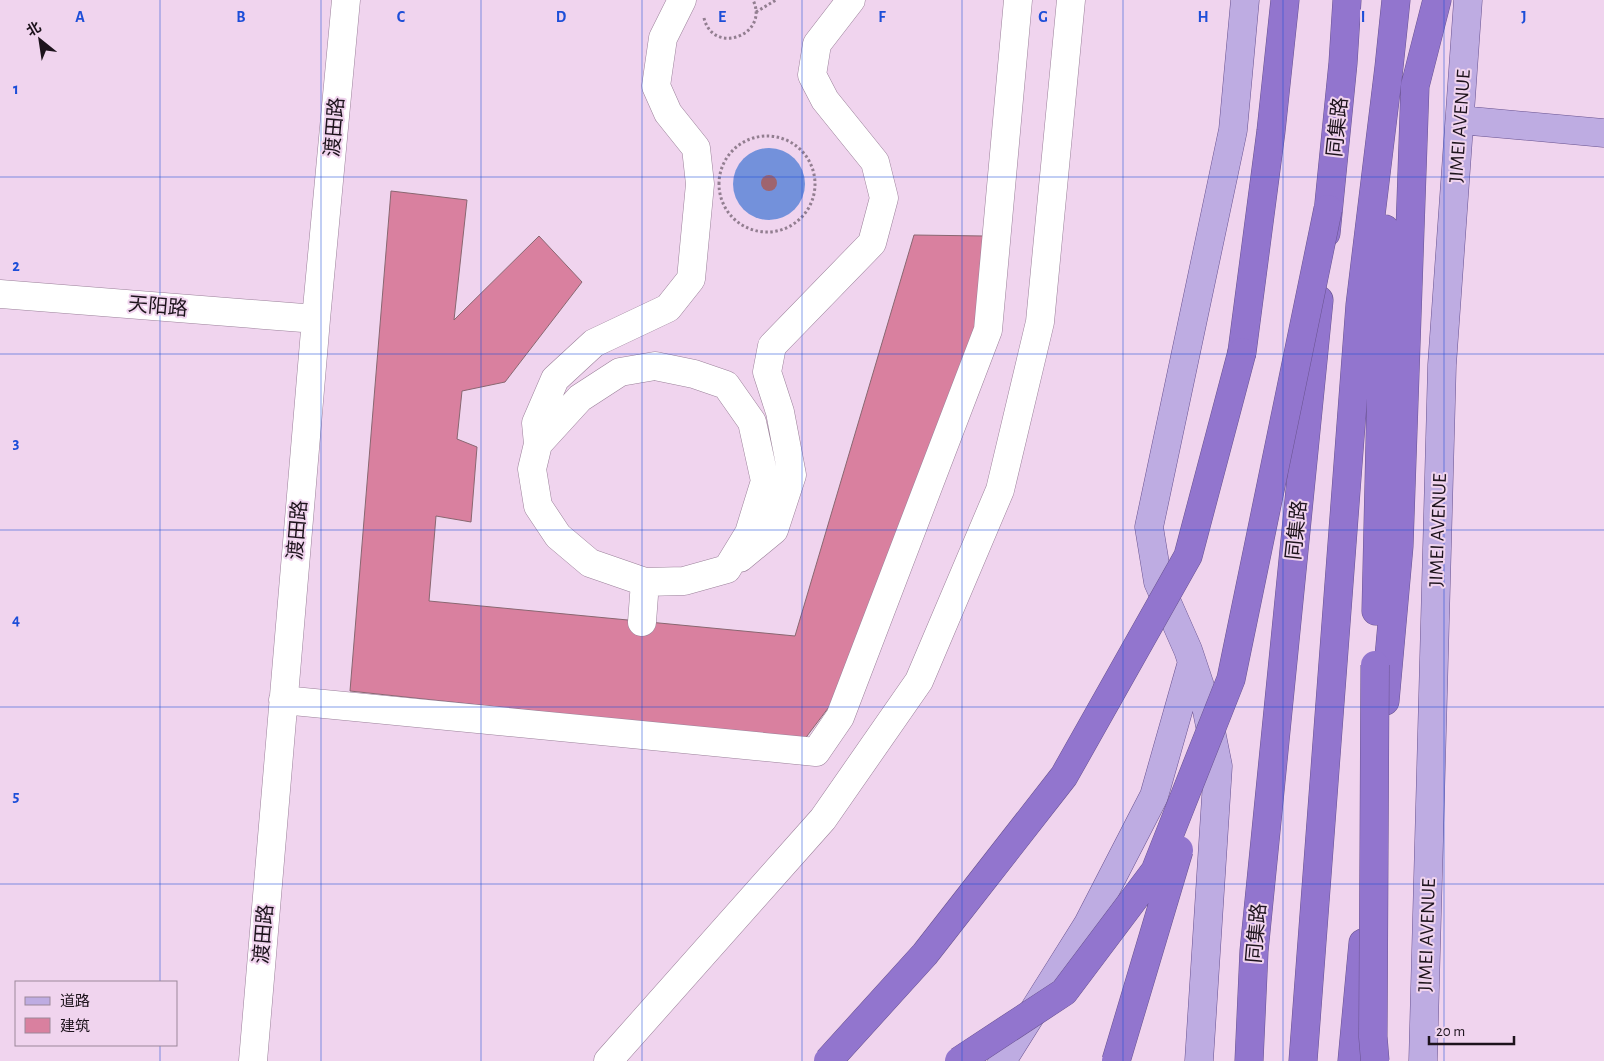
<svg xmlns="http://www.w3.org/2000/svg" width="1604" height="1061" viewBox="0 0 1604 1061" font-family="'Alegreya Sans','Noto Sans SC',sans-serif">
  <rect width="100%" height="100%" fill="#f0d4ee"/>
  <path fill="#7391db" d="M733 184a36 36 0 1 1 72 0a36 36 0 1 1-72 0Z"/>
  <path fill="#d9809f" stroke="#896771" d="M391,191L467,200L454,320L539,236L582,282L505,382L462,391L457,439L477,447L471,522L436,516L429,601L795,636L914,235L984,236L977,331L841,691L804,740L350,691Z"/>
  <g fill="none" stroke-linecap="round" stroke-linejoin="round">
    <defs>
      <path id="minor" d="M0,294L316,319
        M655,366L694,374L726,385L752,422L765,481L749,533L727,569L684,581L645,582L590,563L558,536L538,506L532,469L538,444L580,398L620,372Z
        M538,444L536,423L555,379L594,343L668,308L691,279L700,184L696,148L668,113L656,86L663,38L682,0
        M740,558L774,530L792,475L780,412L767,372L772,346L872,243L884,198L875,162L825,100L812,75L817,44L851,0
        M642,622L645,582
        M283,700L816,752L840,717L988,330L1018,0
        M253,1061L316,319L346,0
        M608,1061L823,819L919,681L1000,490L1040,322L1071,0"/>
      <path id="major" d="M1460,120L1604,133
        M1002,1061L1088,924L1154,796L1192,662
        M1199,1061L1218,766L1205,701L1188,650L1158,582L1149,527L1233,130L1245,0
        M1423,1061L1442,365L1468,0"/>
      <path id="highway" d="M1326,233L1343,63L1347,0
        M1242,352L1271,131L1285,0
        M1376,611L1385,229
        M1385,701L1399,546L1415,86L1437,0
        M1249,1061L1254,951L1319,300
        M1303,1061L1360,305L1389,67L1396,0
        M1352,1061L1363,943"/>
    </defs>
    <use href="#minor" stroke="#9b819a" stroke-width="29"/>
    <use href="#major" stroke="#695390" stroke-width="29"/>
    <use href="#highway" stroke="#695390" stroke-width="29"/>
    <path stroke="#927e90" stroke-width="3" stroke-dasharray="2.5 2.5" stroke-linecap="butt" d="M756,12L776,0
      M704,18C713,56 770,35 753,0
      M719 184a48 48 0 1 1 96 0a48 48 0 1 1-96 0Z"/>
    <use href="#minor" stroke="#fff" stroke-width="28"/>
    <use href="#major" stroke="#beace2" stroke-width="28"/>
    <use href="#highway" stroke="#9275ce" stroke-width="28"/>
    <defs>
      <path id="highway-bridge" d="M1375,665L1373,1037L1375,1061
        M828,1061L925,954L1064,776L1188,556L1242,352
        M959,1061L1064,992L1155,871L1231,679L1328,209
        M1116,1061L1179,850"/>
    </defs>
    <use href="#highway-bridge" stroke="#695390" stroke-width="29" stroke-linecap="butt"/>
    <use href="#highway-bridge" stroke="#9275ce" stroke-width="28"/>
  </g>
  <circle fill="#9f646e" cx="769" cy="183" r="8"/>
  <path fill="none" stroke="#1d4ed8" stroke-width="1" stroke-opacity="0.55" d="M160,0V982M321,0V1061M481,0V1061M642,0V1061M802,0V1061M962,0V1061M1123,0V1061M1283,0V1061M1444,0V1061M0,177H1604M0,354H1604M0,530H1604M0,707H1604M0,884H1604M160,1045V1061"/>
  <g text-anchor="middle" stroke-width="4" stroke-linejoin="round" paint-order="stroke">
    <g font-size="20" fill="#1d131c" stroke="#f0d4ee">
      <text transform="translate(1459 126) rotate(-86)" y="7">JIMEI AVENUE</text>
      <text transform="translate(334 127) rotate(-85)" y="7">渡田路</text>
      <text transform="translate(1337 127) rotate(-84)" y="7">同集路</text>
      <text transform="translate(158 306) rotate(5)" y="7">天阳路</text>
      <text transform="translate(297 530) rotate(-85)" y="7">渡田路</text>
      <text transform="translate(1296 530) rotate(-84)" y="7">同集路</text>
      <text transform="translate(1437 530) rotate(-88)" y="7">JIMEI AVENUE</text>
      <text transform="translate(1256 933) rotate(-85)" y="7">同集路</text>
      <text transform="translate(263 934) rotate(-85)" y="7">渡田路</text>
      <text transform="translate(1426 935) rotate(-88)" y="7">JIMEI AVENUE</text>
    </g>
  </g>
  <g font-size="16" text-anchor="middle" font-weight="bold" fill="#1d4ed8" stroke="#f0d4ee" stroke-width="4" stroke-linejoin="round" paint-order="stroke">
    <text x="80" y="22">A</text>
    <text x="241" y="22">B</text>
    <text x="401" y="22">C</text>
    <text x="561" y="22">D</text>
    <text x="722" y="22">E</text>
    <text x="882" y="22">F</text>
    <text x="1043" y="22">G</text>
    <text x="1203" y="22">H</text>
    <text x="1363" y="22">I</text>
    <text x="1524" y="22">J</text>
    <text x="16" y="94">1</text>
    <text x="16" y="271">2</text>
    <text x="16" y="448">3</text>
    <text x="16" y="625">4</text>
    <text x="16" y="801">5</text>
  </g>
  <rect x="15" y="981" width="162" height="65" fill="#f0d4ee" stroke="#9c879a"/>
  <rect x="25" y="997" width="25" height="8" fill="#beace2" stroke="#9c879a"/>
  <text x="60" y="1006" font-size="15" fill="#1d131c">道路</text>
  <rect x="25" y="1018" width="25" height="15" fill="#d9809f" stroke="#9c879a"/>
  <text x="60" y="1031" font-size="15" fill="#1d131c">建筑</text>
  <g transform="translate(40 40) rotate(330)" stroke="#f0d4ee" stroke-width="4" paint-order="stroke">
  <path d="M0-4L9 19L0 12L-9 19Z" fill="#1d131c"/>
  <text y="-8" font-size="14" font-weight="bold" text-anchor="middle" fill="#1d131c">北</text>
  </g>
  <path d="M1429 1036v8h85v-8" fill="none" stroke="#1d131c" stroke-width="2.5"/>
  <text x="1436" y="1036" font-size="15" fill="#1d131c" stroke="#f0d4ee" stroke-width="4" paint-order="stroke">20 m</text>
</svg>
